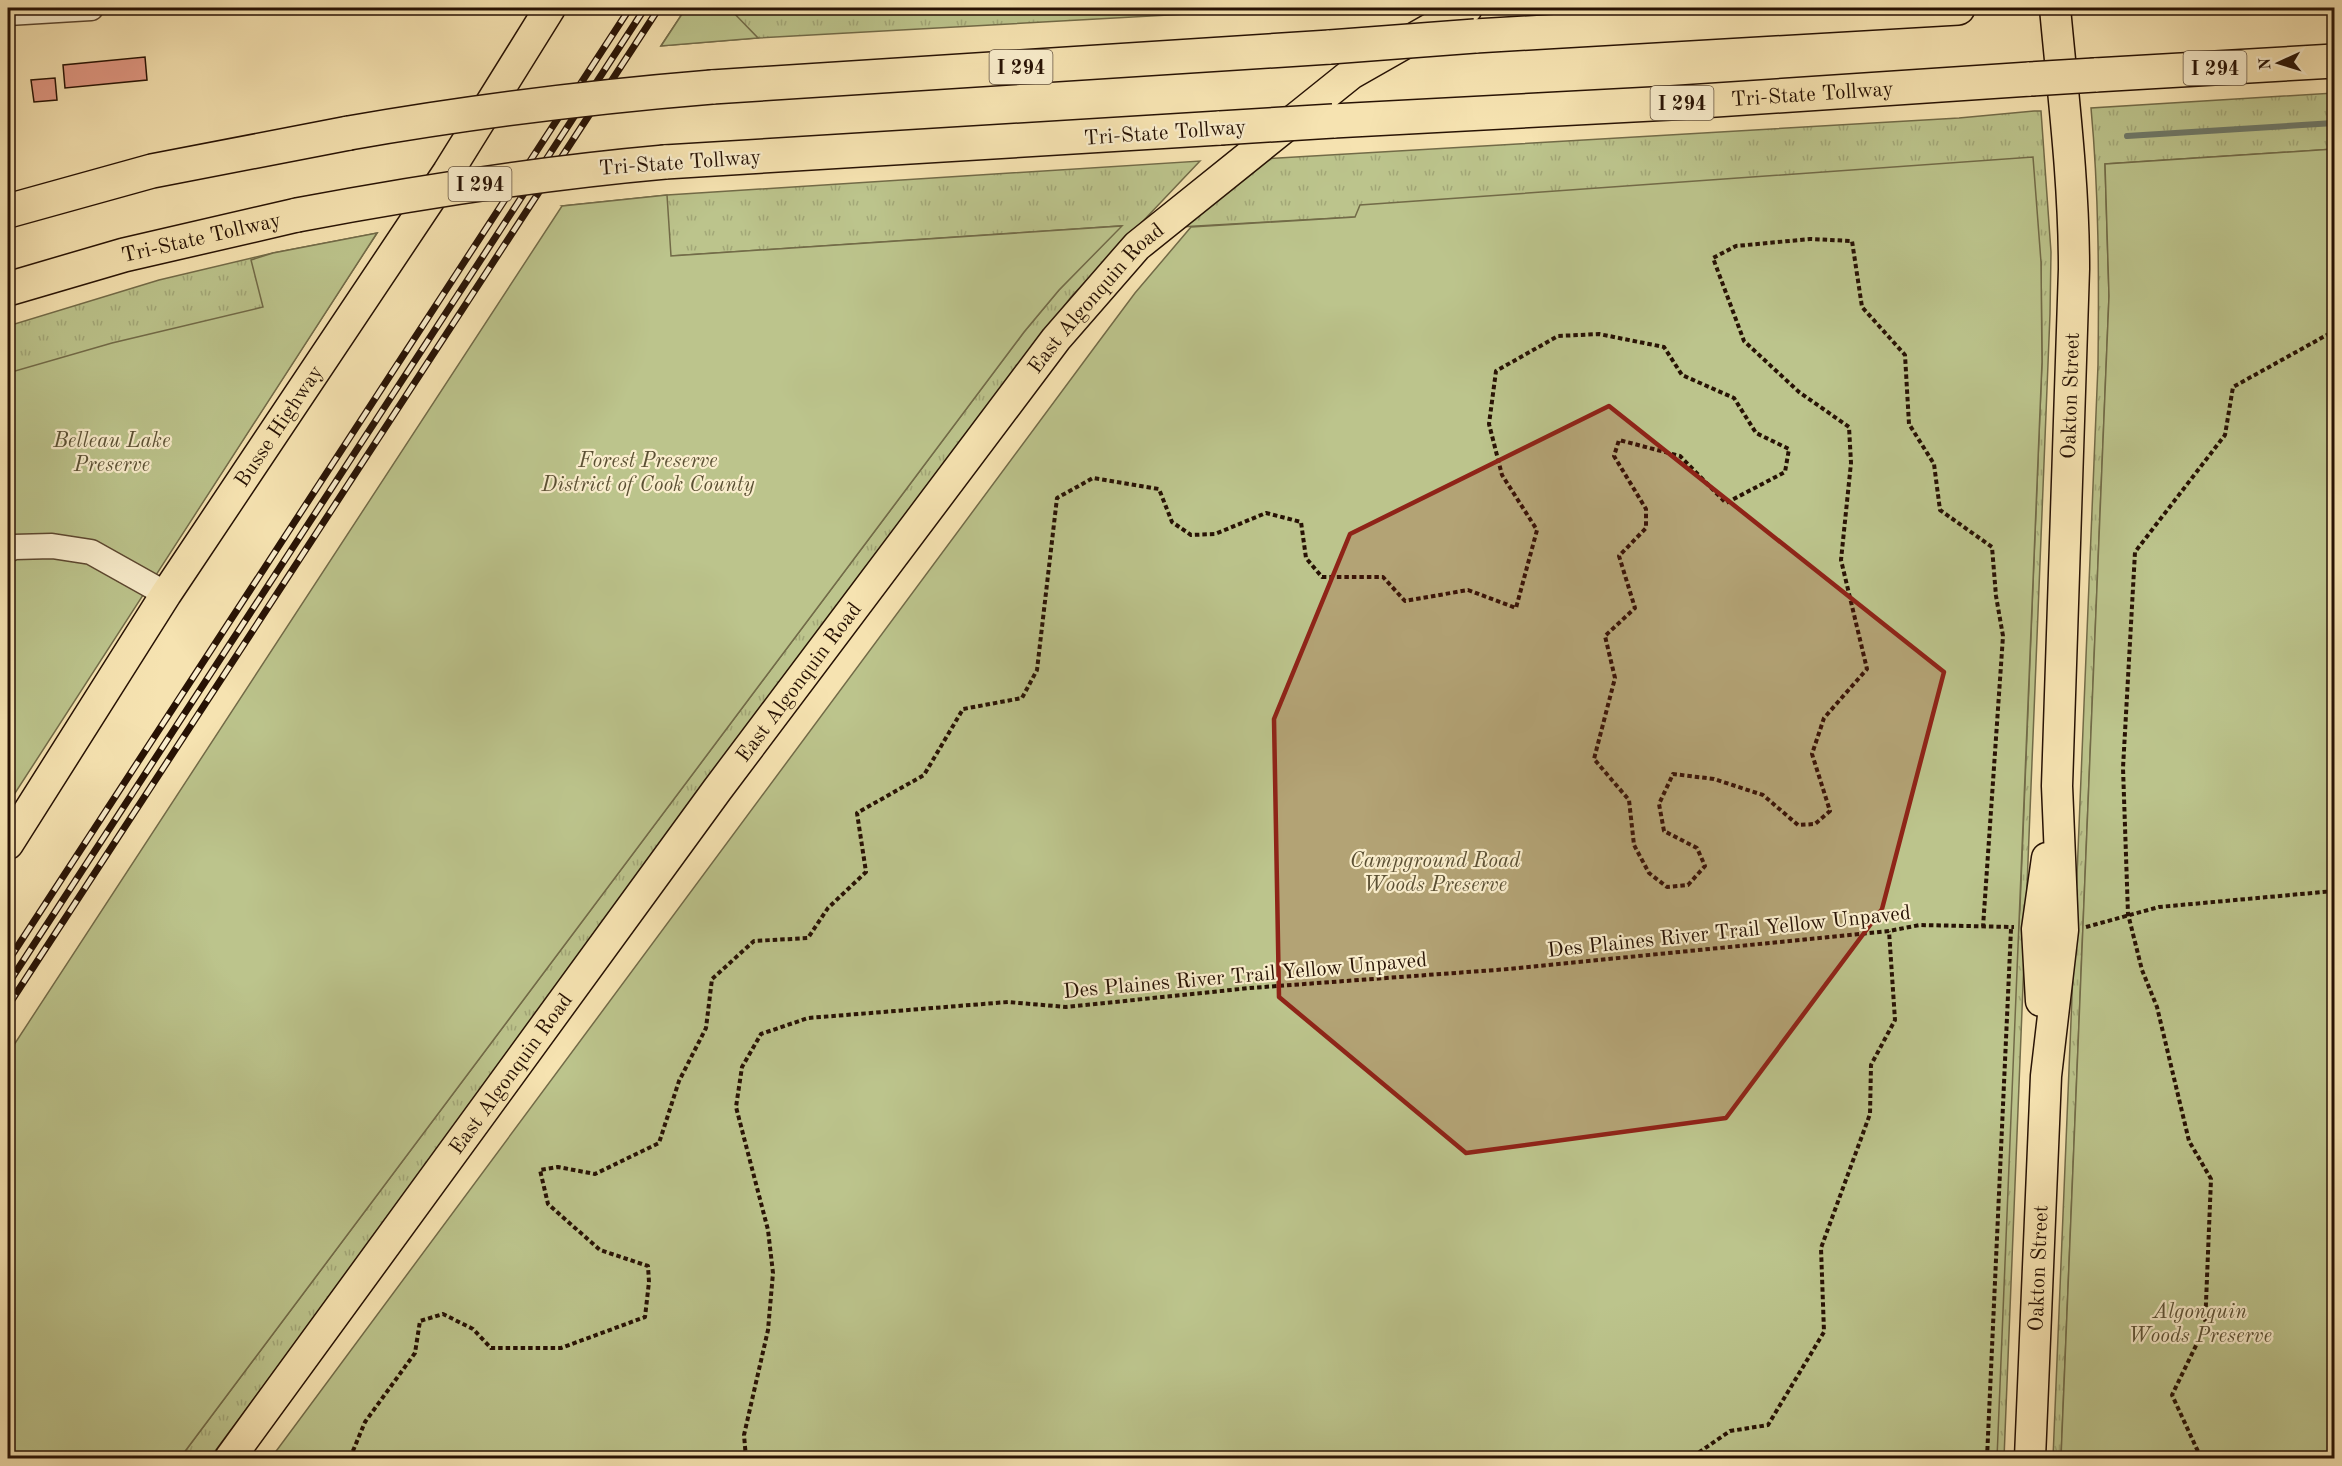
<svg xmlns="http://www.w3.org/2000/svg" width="2342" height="1466" viewBox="0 0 2342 1466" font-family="'Old Standard TT',serif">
  <defs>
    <pattern id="grass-tufts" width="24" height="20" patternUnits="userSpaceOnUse" patternTransform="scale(1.5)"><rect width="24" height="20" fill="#bcc48c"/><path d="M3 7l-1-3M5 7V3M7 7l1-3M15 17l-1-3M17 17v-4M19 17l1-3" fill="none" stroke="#a2a777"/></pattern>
  </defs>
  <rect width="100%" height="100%" fill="#f6e3b1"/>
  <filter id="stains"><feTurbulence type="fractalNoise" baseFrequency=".00333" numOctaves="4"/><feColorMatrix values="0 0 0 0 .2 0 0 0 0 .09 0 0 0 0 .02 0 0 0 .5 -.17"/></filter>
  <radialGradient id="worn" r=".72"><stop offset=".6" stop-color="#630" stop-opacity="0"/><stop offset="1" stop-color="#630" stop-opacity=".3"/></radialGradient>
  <path fill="url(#grass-tufts)" stroke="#726b48" stroke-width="1.5" d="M686,8H1293L758,38L661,46Z
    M2334,93V149L2105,164L2109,296L2061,1458H2053L2098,365C2099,279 2099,194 2091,108Z
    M2034,111H2041L2051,252L2050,314L2004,1458H1981L2020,907L2042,362L2041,262L1356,217L1179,227L1260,159L1959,118Z
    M1200,161L1071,297L210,1458H180L1024,332L1059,290L1121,226L670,256L562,206L667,195Z
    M377,233L163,563L8,407V326L159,280L273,253Z"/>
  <path fill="#bcc48c" stroke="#726b48" stroke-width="1.5" d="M686,8H729L758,38L661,46Z
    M2334,149V1458H2061L2109,296L2105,164Z
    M2033,157L2041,262L2042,362L1997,1458H271L1094,348L1135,293L1191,227L1355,217L1360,205Z
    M667,195L671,256L1122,226L1059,290L1024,332L180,1458H8V1054L562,206Z
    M377,233L8,804V373L112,343L263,307L251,260L273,253Z"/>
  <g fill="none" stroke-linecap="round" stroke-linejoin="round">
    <path stroke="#6e7969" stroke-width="6" d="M2127,136L2334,123"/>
  </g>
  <path fill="#e39985" stroke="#271204" stroke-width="1.5" d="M145,57L147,80L65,88L63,65Z
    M55,78L57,100L34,102L31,80Z"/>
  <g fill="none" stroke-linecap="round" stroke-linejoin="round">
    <defs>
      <path id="minor" d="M8,13L91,8
        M8,550L14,547L52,546L91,552L166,594"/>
      <g id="major">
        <path id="s1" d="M8,844L166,594L448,172L550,8"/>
        <path d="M2041,1001L2037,929L2047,858"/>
        <path id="s2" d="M230,1458L717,790L1056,339L1137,246L1351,74L1467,8"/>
        <path id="s3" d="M2030,1458L2046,1076L2063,930L2057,786L2074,269C2074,181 2063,95 2055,8"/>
      </g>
      <g id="highway">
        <path d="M1475,36L1958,8"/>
        <path d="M2095,75L2334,61"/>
        <path d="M712,87L1330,47"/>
        <path id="s4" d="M1333,121L1671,103L2030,79"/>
        <path d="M665,162L1220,128"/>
        <path d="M8,211L152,171L349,133"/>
        <path id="s5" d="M8,289L124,255L297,215"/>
      </g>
    </defs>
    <use href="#minor" stroke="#5b462f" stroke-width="27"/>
    <use href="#major" stroke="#271204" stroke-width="33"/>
    <use href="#highway" stroke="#271204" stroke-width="36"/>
    <path stroke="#271204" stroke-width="4" stroke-dasharray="4.5 3" stroke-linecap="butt" d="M2086,927L2159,907L2334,891
      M350,1458L365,1422L415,1353L420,1321L443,1314L473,1329L491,1348H561L645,1317L649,1282L648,1266L600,1250L548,1204L540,1170L558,1167L595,1174L659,1143L679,1081L706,1028L712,979L754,941L808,938L828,908L866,872L857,813L924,775L963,709L1022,698L1037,670L1057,498L1093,478L1159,489L1172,522L1191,535L1215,534L1266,513L1301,522L1306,558L1322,577H1383L1405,601L1468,590L1516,608L1537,530L1502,475L1489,424L1496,371L1558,336L1599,334L1664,347L1682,375L1734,398L1756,433L1789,449L1785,472L1726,503L1680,456L1619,440L1614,456L1646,509V528L1619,556L1635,608L1605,636L1615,678L1594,759L1629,800L1634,845L1649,873L1667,887L1688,885L1705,866L1697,848L1664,831L1659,804L1673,774L1714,779L1763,795L1798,825L1815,824L1830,811L1812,754L1824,718L1867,669L1841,560L1851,463L1849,427L1799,392L1744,341L1713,258L1736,246L1810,239L1852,241L1862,307L1905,355L1909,424L1934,464L1940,510L1992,547L1996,596L2003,636L1983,927
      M746,1458L744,1435L768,1330L773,1273L768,1230L736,1107L742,1067L761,1034L808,1018L1008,1002L1066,1007L1250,988L1509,969L1889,931L1920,925L2014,927
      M1694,1458L1698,1453L1730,1431L1768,1425L1824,1332L1821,1248L1870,1114L1871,1065L1895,1020L1889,931
      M1987,1458L2011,929
      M2201,1458L2172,1395L2205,1327L2211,1179L2189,1141L2157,1007L2142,970L2128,914L2123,768L2135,552L2225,435L2233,387L2334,331"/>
    <use href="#minor" stroke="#f9edcc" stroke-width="24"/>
    <use href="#major" stroke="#f6e3b1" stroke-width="30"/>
    <use href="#highway" stroke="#f6e3b1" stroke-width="33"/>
    <defs>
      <path id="rail" d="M8,961L630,8
        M8,984L645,8
        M8,1006L659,8"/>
    </defs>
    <use href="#rail" stroke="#271204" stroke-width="7"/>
    <use href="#rail" stroke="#f9edcc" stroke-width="4.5" stroke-dasharray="14" stroke-linecap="butt"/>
    <defs>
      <path id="highway-bridge" d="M1330,47L1475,36
        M2030,79L2095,75
        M1220,128L1333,121
        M349,133C469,112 590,97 712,87
        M297,215C419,192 542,173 665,162"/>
    </defs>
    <use href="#highway-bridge" stroke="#271204" stroke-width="36" stroke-linecap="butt"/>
    <use href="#highway-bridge" stroke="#f6e3b1" stroke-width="33"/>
  </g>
  <path fill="#8f2418" fill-opacity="0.2" stroke="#8f2418" stroke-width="4.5" stroke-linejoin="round" d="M1609,406L1944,672L1882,909L1726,1118L1466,1153L1279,997L1274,719L1350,534Z"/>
  <g text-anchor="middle" stroke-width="4.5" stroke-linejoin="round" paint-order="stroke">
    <g fill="#f9edcc" stroke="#665440" stroke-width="1.5">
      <rect x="989.5" y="50" width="63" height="34" rx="4.5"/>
      <rect x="2183.5" y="51" width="63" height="34" rx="4.5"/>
      <rect x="1650.5" y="86" width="63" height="34" rx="4.5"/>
      <rect x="448.5" y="167" width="63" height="34" rx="4.5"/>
    </g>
    <g font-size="20" font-weight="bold" fill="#271204">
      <text x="1021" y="74">I 294</text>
      <text x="2215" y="75">I 294</text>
      <text x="1682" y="110">I 294</text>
      <text x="480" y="191">I 294</text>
    </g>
    <g font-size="21" fill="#271204" stroke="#f9edcc">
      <text dy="7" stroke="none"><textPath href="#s4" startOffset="480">Tri-State Tollway</textPath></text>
      <text transform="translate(1165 132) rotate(-4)" y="7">Tri-State Tollway</text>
      <text transform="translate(680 162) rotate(-4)" y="7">Tri-State Tollway</text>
      <text dy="7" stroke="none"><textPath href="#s5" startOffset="200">Tri-State Tollway</textPath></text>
      <text dy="7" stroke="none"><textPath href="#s2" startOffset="1448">East Algonquin Road</textPath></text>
      <text dy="7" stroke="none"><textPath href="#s3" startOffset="1064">Oakton Street</textPath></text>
      <text dy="7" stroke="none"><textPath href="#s1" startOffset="498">Busse Highway</textPath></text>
      <text dy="7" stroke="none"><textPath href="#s2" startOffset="962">East Algonquin Road</textPath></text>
      <text transform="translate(1729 931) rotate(-6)" y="7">Des Plaines River Trail Yellow Unpaved</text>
      <text transform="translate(1245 975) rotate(-5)" y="7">Des Plaines River Trail Yellow Unpaved</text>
      <text dy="7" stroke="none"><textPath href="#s2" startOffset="476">East Algonquin Road</textPath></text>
      <text dy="7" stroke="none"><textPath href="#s3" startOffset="190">Oakton Street</textPath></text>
    </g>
    <g font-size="21" font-style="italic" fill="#5b5034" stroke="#f9edcc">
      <text x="112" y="447">Belleau Lake<tspan x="112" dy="24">Preserve</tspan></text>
      <text x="648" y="467">Forest Preserve<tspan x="648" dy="24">District of Cook County</tspan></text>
      <text x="1435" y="867">Campground Road<tspan x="1435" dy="24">Woods Preserve</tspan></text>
      <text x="2200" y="1318">Algonquin<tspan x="2200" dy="24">Woods Preserve</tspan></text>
    </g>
  </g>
  <rect width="2342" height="1466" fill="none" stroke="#f6e3b1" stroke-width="30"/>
  <rect x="9" y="9" width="2324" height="1448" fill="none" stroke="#271204" stroke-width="3"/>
  <rect x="15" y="15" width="2312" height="1436" fill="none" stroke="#271204" stroke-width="1.5"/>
  <g transform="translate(2279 63) rotate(266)" stroke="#f9edcc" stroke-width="4.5" paint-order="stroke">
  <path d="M0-4.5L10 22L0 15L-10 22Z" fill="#271204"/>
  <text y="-9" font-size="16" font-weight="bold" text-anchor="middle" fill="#271204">N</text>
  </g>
  <rect width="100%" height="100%" filter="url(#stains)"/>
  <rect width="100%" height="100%" fill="url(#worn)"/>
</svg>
